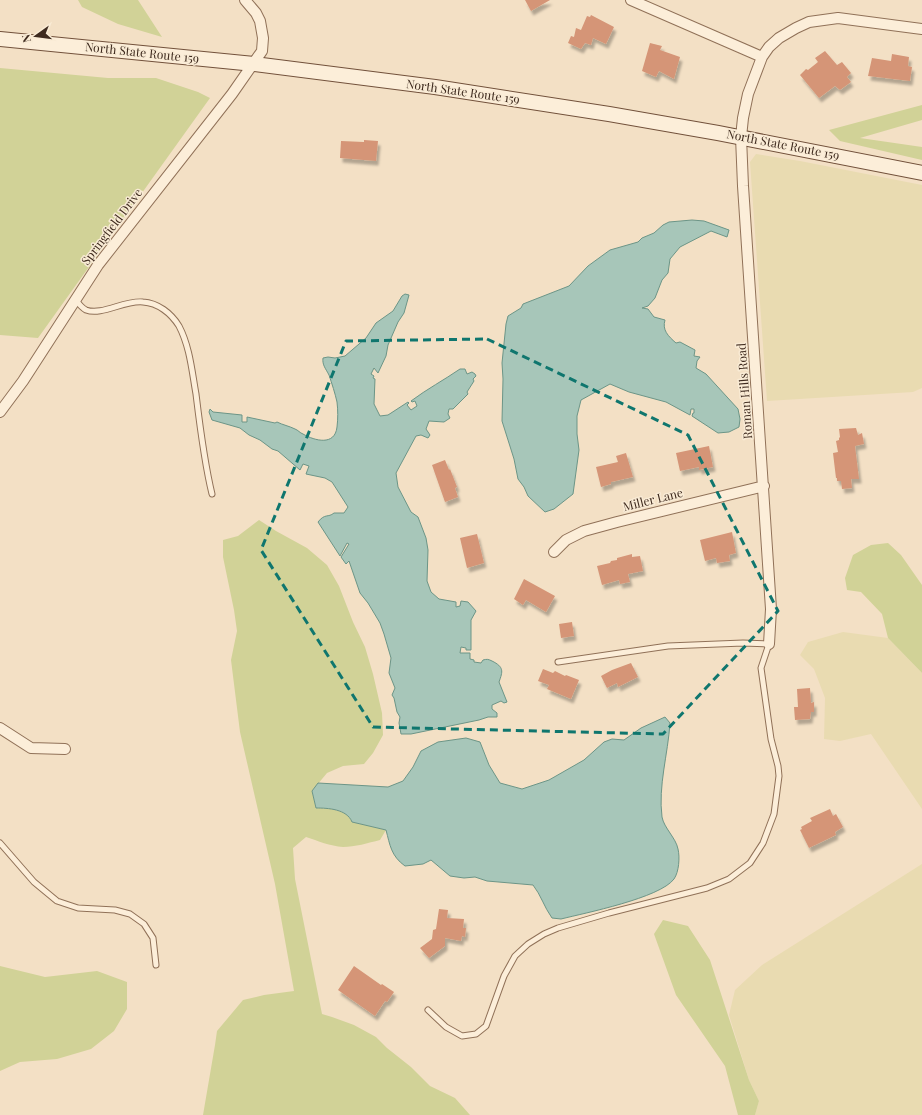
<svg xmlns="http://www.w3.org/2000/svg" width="922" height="1115" viewBox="0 0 922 1115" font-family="'Playfair Display',serif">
  <defs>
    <filter id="shadow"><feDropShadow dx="2.5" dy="4.5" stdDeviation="1" flood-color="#0004"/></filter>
  </defs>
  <rect width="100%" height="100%" fill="#f3e0c5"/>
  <path fill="#e9dbb1" d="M756,154L800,161L922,185V388L913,392L767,401L750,162Z
    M843,632L888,638L922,673V809L871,734L840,741L824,739L825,698L814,669L800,655L808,642Z
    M922,864V1115H755L759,1101L749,1080L729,1015L735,990L762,965Z"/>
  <path fill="#d1d297" d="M78,0H138L162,37L118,24L82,7Z
    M0,68L108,78H156L198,92L210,98L38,338L0,335Z
    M922,105V120L860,138L922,147V160L840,141L829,130Z
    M259,520L276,531L307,548L327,565L339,586L353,622L365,647L373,674L382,713L383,735L373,753L364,764L343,766L327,773L312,791L316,808C328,808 347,809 352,822L386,830L380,840C368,843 355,847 343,847C330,846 318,841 306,837L293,848L295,879L322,1014L332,1017L354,1025L376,1037L387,1048L411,1067L430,1086L455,1098L470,1115H203L215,1045L217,1031L243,1000L264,995L294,991L275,884L240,732L231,660L237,631L234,610L223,557V540L238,536Z
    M888,543L901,555L922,585V673L888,638L882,614L861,592L847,590L845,578L853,555L871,545Z
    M663,920L688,926L710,960L749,1080L759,1101L755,1115H738L725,1066L676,995L654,934Z
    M0,966L45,977L97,971L127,982V1009L114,1031L91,1049L57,1059L20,1062L0,1071Z"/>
  <path fill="#a7c6b9" stroke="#6c9587" d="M692,220L704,221L729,230L727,237L711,231L680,247L670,259L668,273L662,280L655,298L648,306L642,308L648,309L654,317L665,320C662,330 668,336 676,343L680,342L695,350L694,356L700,357L697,361L696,368L706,374L738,409L740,419L739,427L729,432L718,433L692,416L693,413H694V409H691L690,415L666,402L629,392L610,384L581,400L577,416V434L579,450L573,494L554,509L545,512L528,496L524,487L518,479L514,459L502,421L503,379L502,363L506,324L508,316L521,308L523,304L569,286L588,266L610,250L638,242L642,238L654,233L663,225L669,222Z
    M405,294L409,295L404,313L398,322L388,345L386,356L378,373L374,368L371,374L374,376L373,378L375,379L374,404L380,416L388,415L408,402L409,403L407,405L411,410L417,406L415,401L412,402L411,401C427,389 444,380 460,369H465L467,374L472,372L475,374L476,376L473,379L474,381L467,392L468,394L453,409H449L448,414L450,418L444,422L429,421L426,429L430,435L428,438L421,435L416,436L396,473L398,487L411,512L418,517L426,538L428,550L427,581L431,592L439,599L456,602V607L460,606L461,601L468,602L476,611L471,620V650H466V648L461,647L460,653H470V659L474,660V662L481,663L483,660C487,659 488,659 492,661C504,667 503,671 499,682L507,702L504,703L501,701L492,705V709L497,713V717H488L479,720L411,734H401L399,723L400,717L397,712L394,698L392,695L395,688L389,673L391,658L384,634L380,623L368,603L360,593L349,561L346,564L341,557L349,544L347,543L340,556L318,522C325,513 328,518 334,513H344L348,507L332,482L325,478L306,474L309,466L303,464L300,470L278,451L272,449L260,440L249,435L240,428L212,420L209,412L210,409L213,412L242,415V422H247V417L275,423L277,422C283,425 289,426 295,429C298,430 300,433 303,434C315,441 335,446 337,427C338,419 338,410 337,402C335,393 332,384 329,375C326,369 322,365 323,358L328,357L335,358L345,356L366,338L376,323L393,311L402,296Z
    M665,717L670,723C668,754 658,786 662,817C664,828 676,838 678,849C680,857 679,872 674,879C660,898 585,913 561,919L552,918C544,907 541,895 533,885L487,881L475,877L464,878L450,876L431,860L423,864L405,866C391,856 390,845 386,830L352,822C347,809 328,808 316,808L312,791L318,783L388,787L403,781L413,767L421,751L438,742L466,738L480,742L489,765L500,783L522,789L549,780L584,760L604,742L612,739L624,740L641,728Z"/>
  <path fill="#d59577" filter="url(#shadow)" d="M525,0H550L531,11Z
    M591,15L614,27L606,44L593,38L591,45L585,43L581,49L568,43L571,36L574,37L576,28L581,30L587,16L590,17Z
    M650,43L662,46L660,50L680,57L674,79L659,71L656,77L642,71Z
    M825,51L837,65L842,62L851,73L847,77L851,82L840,90L835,86L819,98L800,75L806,69L808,70L818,62L815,58Z
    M892,54L909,57L908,66L912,67L910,81L868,76L872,58L891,61Z
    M364,140L378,141L376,161L340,158L341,141L364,142Z
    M856,428L858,435L862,433L864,444L855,446L859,479H851L852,488L842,489L841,481H837V478H836L833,453L838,452L836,441L839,440V438L840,437L839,429Z
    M709,446L713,467L699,470V467L680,471L676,453Z
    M626,453L633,477L611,482V484L601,487L596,467L618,462L616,456Z
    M445,460L449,470L450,469L457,487L455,488L458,497L445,502L432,465Z
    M732,532L736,553L729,555L730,561L717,563L716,558L705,561L700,540Z
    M477,534L484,563L467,568L460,538Z
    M632,554V557L640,556L643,571L628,574L630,582L620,584L619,580L602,585L597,566L610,563L611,561L617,560V558Z
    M524,579L555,596L546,612L526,600L523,605L514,599Z
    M572,622L574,636L561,638L559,624Z
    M631,663L638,677L618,687L617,683L607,688L601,676L612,670Z
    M543,669L553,673L555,671L565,676L566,675L579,680L571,699L547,689L549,685L538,681Z
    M810,688L811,703L814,702V712H811L810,719L795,720L794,707H798L797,689Z
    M830,809L833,816L836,814L843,827L835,832L836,835L809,848L800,830L802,829L801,827L812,821L810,818Z
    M439,909L448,910L447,918L464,919L463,928H466L465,937L462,936L461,941L445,938V946L429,958L420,948L432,939L433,930L436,929Z
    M354,966L381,985L382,984L394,992L387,1002L385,1001L375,1016L338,990Z"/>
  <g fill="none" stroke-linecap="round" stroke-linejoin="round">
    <defs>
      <path id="service" d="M75,299C78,303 82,308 86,310C102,316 124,300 143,302C158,303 171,313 179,326C190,347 192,372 196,394C200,427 204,461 212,494
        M0,843L34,882L57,901L78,908L115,910L130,914L144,924L153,938L156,965
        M428,1010L446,1027L462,1036L476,1034L486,1026L504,976L515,956L528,944L544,934L558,928L609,913L707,888L729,879L750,863L763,843L774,814L779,776L778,766L771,739L761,668L769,644L743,643L668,646L558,662"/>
      <path id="minor" d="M631,0L762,57
        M0,412L23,381L98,265L232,94L262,51L263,38L260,21L256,13L245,0
        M554,552L566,540L584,531L617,522L764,486
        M769,644L771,609L743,186L741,137L743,118L748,94L762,57L769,47L779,38L796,28L809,22L838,18L922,29
        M0,728L31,748L65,749"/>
      <path id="secondary" d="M0,39L254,64L435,87L609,114L718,133L922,173"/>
    </defs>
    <use href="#service" stroke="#907158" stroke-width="7"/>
    <use href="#minor" stroke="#907158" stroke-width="12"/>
    <use href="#secondary" stroke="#72513b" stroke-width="16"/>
    <use href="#service" stroke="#fceed9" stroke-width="5"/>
    <use href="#minor" stroke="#fceed9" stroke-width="10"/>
    <use href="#secondary" stroke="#fceed9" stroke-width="14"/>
  </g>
  <path fill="none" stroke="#0f766e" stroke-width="3" stroke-dasharray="8 5" stroke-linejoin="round" d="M487,339L688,435L778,611L663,734L373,727L261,550L346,341Z"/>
  <g text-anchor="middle" stroke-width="3" stroke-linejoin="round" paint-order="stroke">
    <g font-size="12" fill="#3e2a1e" stroke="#f9ebd5">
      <text transform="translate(142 53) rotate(6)" y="4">North State Route 159</text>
      <text transform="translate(463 92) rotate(8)" y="4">North State Route 159</text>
      <text transform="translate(783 145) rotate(11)" y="4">North State Route 159</text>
      <text transform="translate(112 227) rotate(-53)" y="4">Springfield Drive</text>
      <text transform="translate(745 391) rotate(-94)" y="4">Roman Hills Road</text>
      <text transform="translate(653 500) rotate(-14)" y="4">Miller Lane</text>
    </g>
  </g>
  <g transform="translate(36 36) rotate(256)" stroke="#f9ebd5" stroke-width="3" paint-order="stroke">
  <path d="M0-3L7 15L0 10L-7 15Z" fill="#3e2a1e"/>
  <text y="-6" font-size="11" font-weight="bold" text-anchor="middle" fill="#3e2a1e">N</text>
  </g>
</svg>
